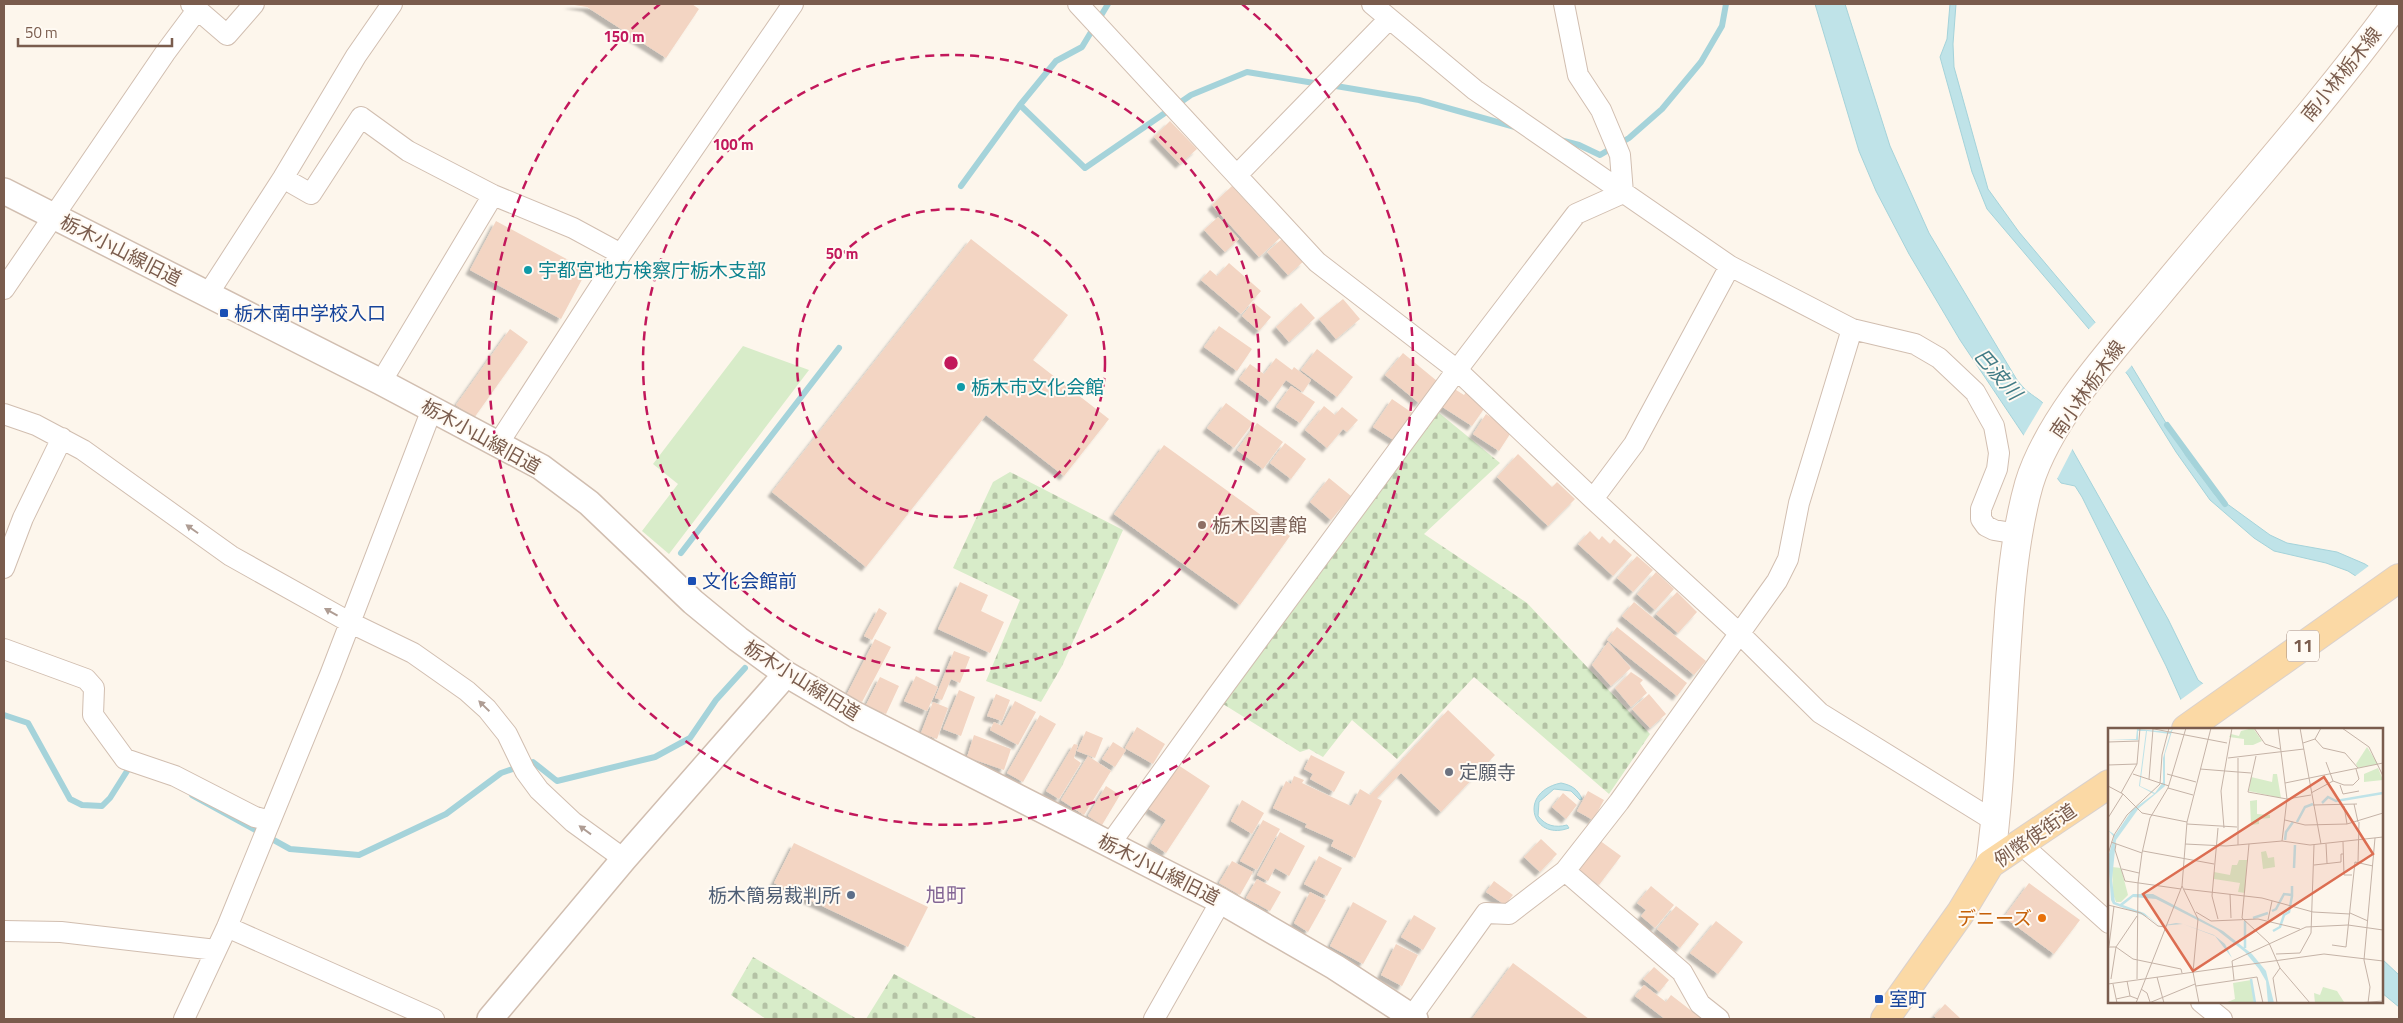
<svg xmlns="http://www.w3.org/2000/svg" width="2403" height="1023" viewBox="0 0 2403 1023" font-family="'Titillium Web','Noto Sans JP',sans-serif">
  <defs>
    <pattern id="cemetery-stones" width="16" height="16" patternUnits="userSpaceOnUse" patternTransform="scale(1.25)"><rect width="16" height="16" fill="#d8ecc9"/><path d="M2 7V4a2 2 0 0 1 4 0v3zM10 15v-3a2 2 0 0 1 4 0v3z" fill="#b4c2a5"/></pattern>
    <filter id="shadow"><feDropShadow dx="-4.5" dy="4.5" stdDeviation="1" flood-color="#0004"/></filter>
  </defs>
  <rect width="100%" height="100%" fill="#fdf6ec"/>
  <path fill="#d8ecc9" d="M743,346L809,370L669,554L642,531L678,484L653,464Z"/>
  <path fill="url(#cemetery-stones)" d="M1438,412L1500,463L1424,534L1527,603L1650,734L1609,794L1474,677L1397,759L1352,720L1323,757L1309,749L1300,752L1223,704Z
    M1010,472L1123,530L1062,666L1041,702L986,681L1020,600L953,568L993,482Z
    M753,957L857,1019H766L731,995Z
    M894,974L976,1018L866,1019Z"/>
  <path fill="#bfe3e8" stroke="#a5d3da" d="M1815,4H1845L1890,146L1929,233L2017,380C2025,390 2028,392 2038,399C2049,406 2057,424 2064,435L2168,619L2198,680L2206,686L2194,729L2166,666L2082,497L2075,486L2061,483L2025,437L1960,340L1909,254L1876,191L1859,151Z
    M1950,4H1956L1953,44L1954,67L1988,189L2019,232L2131,365L2186,456L2215,495L2270,535L2287,543L2337,552L2365,564L2399,587V604L2348,571L2326,563L2274,551L2254,538L2210,500L2176,452L2128,375L1987,209L1972,172L1940,57L1947,39Z
    M1561,783C1571,785 1578,789 1582,799L1580,800L1571,791L1554,789L1539,802L1538,816C1546,826 1555,828 1567,825L1569,828C1532,842 1517,792 1561,783Z
    M2382,959L2399,975V1007L2382,993Z"/>
  <path fill="#fdf6ec" d="M2097,321L2133,364L2124,374L2088,330Z
    M2044,401L2052,411L2074,446L2056,481L2022,438Z
    M2370,565L2399,584V607L2354,577Z
    M2205,682L2208,685L2227,729H2191L2179,701Z"/>
  <g fill="none" stroke-linecap="round" stroke-linejoin="round">
    <path stroke="#a5d3da" stroke-width="6" d="M1330,85L1419,100L1515,127
      M1020,105L1056,61L1082,47L1108,4
      M1560,140L1579,145L1600,155L1629,138L1662,109L1701,62L1722,26L1726,4
      M961,186L1020,105L1085,168L1191,95L1247,72L1320,84
      M2167,425L2225,504
      M681,553L839,348
      M4,715L28,723L70,799L82,805L102,806L110,798L129,768L133,770
      M192,795L290,849L359,855L446,814L501,773L533,762L557,781L655,757L690,738L716,700L745,668"/>
  </g>
  <path fill="#f3d5c3" filter="url(#shadow)" d="M568,4H692L699,9L666,58L587,7Z
    M1170,121L1197,149L1180,164L1154,137Z
    M1232,186L1280,238L1259,257L1212,205Z
    M1218,217L1239,239L1225,252L1204,230Z
    M496,221L587,270L561,319L470,270Z
    M1283,238L1304,261L1288,275L1267,252Z
    M971,239L1068,315L1033,360L1109,419L1064,476L986,415L866,567L772,492Z
    M1229,263L1261,291L1241,314L1201,280L1210,270L1217,276Z
    M1343,299L1360,319L1336,339L1319,319Z
    M1253,302L1271,317L1259,331L1242,316Z
    M1301,303L1315,318L1289,342L1276,327Z
    M1219,326L1252,349L1237,371L1204,347Z
    M510,329L528,342L474,418L456,405Z
    M1317,349L1353,377L1337,397L1301,370Z
    M1403,353L1437,381L1419,403L1385,375Z
    M1276,358L1292,370L1294,367L1311,380L1303,392L1286,380L1270,402L1239,379L1250,364L1264,374Z
    M1291,386L1315,402L1300,423L1276,407Z
    M1453,388L1464,395L1466,392L1486,406L1472,426L1441,406Z
    M1392,399L1414,414L1395,441L1373,427Z
    M1226,403L1253,423L1234,448L1207,428Z
    M1324,406L1335,415L1342,407L1358,420L1347,432L1343,429L1327,448L1305,430Z
    M1486,414L1512,431L1499,451L1473,434Z
    M1257,423L1283,442L1263,469L1237,450Z
    M1285,443L1306,459L1291,479L1270,463Z
    M1164,445L1290,536L1240,605L1114,514Z
    M1518,454L1552,487L1557,482L1575,499L1548,526L1497,477Z
    M1329,478L1351,496L1331,520L1310,502Z
    M1590,531L1599,540L1602,536L1610,544L1614,539L1632,555L1613,576L1578,544Z
    M1637,556L1653,570L1633,592L1617,578Z
    M1656,572L1674,589L1655,610L1637,594Z
    M960,582L988,595L981,611L1004,622L990,653L938,629Z
    M1677,592L1697,612L1678,633L1656,614Z
    M1634,602L1706,661L1694,675L1622,616Z
    M879,608L887,613L872,640L864,636Z
    M1617,627L1687,683L1677,696L1607,640Z
    M875,639L891,647L862,702L847,694Z
    M1608,642L1631,668L1611,686L1592,665Z
    M954,651L970,657L960,683L951,679L942,700L935,698Z
    M1631,672L1643,680L1640,683L1647,693L1631,707L1615,688Z
    M916,676L938,687L927,711L904,701Z
    M880,677L899,686L886,714L866,705Z
    M959,690L975,697L961,736L943,729Z
    M996,694L1010,700L1002,721L987,716Z
    M1649,694L1666,714L1650,728L1632,709Z
    M1015,701L1036,712L1018,745L990,730L994,722L1002,726Z
    M933,702L948,708L937,739L921,733Z
    M1448,710L1495,755L1441,812L1401,773L1377,798L1382,801L1355,858L1331,846L1334,840L1305,827L1307,824L1273,808L1286,781L1291,784L1294,776L1304,780L1302,783L1351,806L1360,789L1370,795Z
    M1040,715L1056,724L1023,782L1007,773Z
    M1137,727L1165,744L1153,764L1125,748Z
    M1086,731L1103,738L1095,758L1077,751Z
    M974,735L1011,749L1004,770L967,757Z
    M1113,742L1126,750L1115,767L1102,759Z
    M1074,744L1078,745L1074,758L1081,763L1059,799L1046,791Z
    M1311,755L1345,772L1334,792L1310,779L1313,774L1304,769Z
    M1088,756L1111,771L1084,815L1061,800Z
    M1178,765L1210,786L1166,853L1151,843L1166,820L1149,809Z
    M1106,786L1120,795L1102,825L1088,816Z
    M1588,791L1604,800L1593,820L1577,811Z
    M1563,793L1577,805L1566,819L1552,807Z
    M1242,800L1264,813L1252,834L1231,821Z
    M1263,820L1280,829L1257,870L1240,861Z
    M1280,832L1305,846L1289,876L1275,868L1268,881L1257,875Z
    M1541,839L1557,854L1540,872L1524,857Z
    M1599,840L1621,856L1599,885L1577,869Z
    M794,843L928,907L908,947L774,883Z
    M1319,856L1342,868L1327,896L1304,884Z
    M1232,861L1253,872L1240,895L1219,883Z
    M1257,879L1281,892L1270,911L1246,898Z
    M1494,881L1513,895L1505,905L1486,892Z
    M2029,883L2080,920L2054,954L2004,917Z
    M1651,886L1674,905L1655,928L1641,916L1646,910L1637,903Z
    M1310,892L1326,900L1308,932L1294,923Z
    M1353,902L1387,921L1363,964L1330,946Z
    M1676,906L1699,924L1680,948L1657,929Z
    M1414,915L1436,928L1423,950L1401,937Z
    M1716,921L1743,942L1718,974L1690,953Z
    M1396,944L1418,955L1402,986L1381,975Z
    M1513,963L1589,1019H1472Z
    M1654,967L1669,980L1659,992L1643,979Z
    M1644,985L1666,1002L1671,995L1702,1019H1665L1635,996Z
    M1945,1004L1961,1019H1937L1934,1016Z"/>
  <g fill="none" stroke-linecap="round" stroke-linejoin="round">
    <defs>
      <path id="minor" d="M191,4L227,35L254,4
        M1078,4L1317,262L1457,370L1593,499L1740,634L1820,713L1996,822
        M1372,4L1475,90L1730,266L1852,329L1915,344L1939,358L1975,392L1994,426L1999,453L1997,469L1981,509V519L1986,526L1994,530L2018,534
        M1237,175L1388,20
        M283,178L311,194L361,117L408,151L493,195L573,228L621,254
        M4,289L165,53L197,10
        M208,294L283,178L356,56L392,4
        M381,382L493,195
        M4,414L36,425L83,450L231,556L351,623L413,653L467,691L487,709L507,734L525,771L539,790L573,822L624,859
        M498,444L621,254L793,4
        M1593,499L1634,444L1730,266
        M4,568L23,518L62,438
        M4,649L86,679L94,688L93,715L125,759L175,776L255,817L270,821
        M1110,844L1216,697L1457,370L1576,214L1623,193L1620,155L1601,110L1578,75L1564,4
        M2022,845L2109,923
        M1565,871L1682,972L1700,1004L1719,1019
        M227,927L434,1019
        M4,931L61,932L216,950
        M2201,1002L2222,1019
        M184,1019L227,927L330,675L432,409
        M1154,1019L1221,901
        M1410,1019L1486,913L1509,914L1565,871L1619,802L1777,581L1788,559L1799,503L1852,329"/>
      <path id="tertiary" d="M4,191L381,382L541,467L589,503L693,602L738,639L786,674L856,715L1221,901L1335,967L1415,1019
        M490,1019L624,859L786,674"/>
      <path id="secondary" d="M1990,864C2001,786 2002,706 2008,627C2011,579 2016,530 2029,484C2049,418 2113,349 2157,296C2237,199 2322,105 2396,4"/>
      <path id="primary" d="M2186,729L2399,578
        M1885,1019L1961,912L1990,864L2109,784"/>
    </defs>
    <use href="#minor" stroke="#d1beb0" stroke-width="22"/>
    <use href="#tertiary" stroke="#d1beb0" stroke-width="28"/>
    <use href="#secondary" stroke="#d6c0b0" stroke-width="30"/>
    <use href="#primary" stroke="#dad1cd" stroke-width="30"/>
    <use href="#minor" stroke="#fff" stroke-width="20"/>
    <use href="#tertiary" stroke="#fff" stroke-width="25"/>
    <use href="#secondary" stroke="#fff" stroke-width="28"/>
    <use href="#primary" stroke="#fbd9a5" stroke-width="28"/>
  </g>
  <defs><path id="oneway-solid" d="M-6-.8H1V-3.2L6.5 0L1 3.2V.8H-6Z" transform="scale(1.25)"/></defs>
  <g fill="#af9d94">
    <use href="#oneway-solid" transform="translate(192 529) rotate(-145)"/>
    <use href="#oneway-solid" transform="translate(331 612) rotate(-151)"/>
    <use href="#oneway-solid" transform="translate(484 706) rotate(-136)"/>
    <use href="#oneway-solid" transform="translate(585 830) rotate(-144)"/>
  </g>
  <g fill="none" stroke="#c2185b" stroke-width="2.5" stroke-dasharray="9 6">
    <circle cx="951" cy="363" r="154"/>
    <circle cx="951" cy="363" r="308"/>
    <path d="M1242 4A462 462 0 1 1 660 4"/>
  </g>
  <g fill="#0f9aa8" stroke="#fffaf3" stroke-width="2">
    <circle cx="528" cy="270" r="5"/>
    <circle cx="961" cy="387" r="5"/>
  </g>
  <g fill="#1a4fb4" stroke="#fffaf3" stroke-width="2">
    <rect x="219" y="308" width="10" height="10" rx="2.5"/>
    <rect x="687" y="576" width="10" height="10" rx="2.5"/>
    <rect x="1874" y="994" width="10" height="10" rx="2.5"/>
  </g>
  <circle fill="#8d6e63" stroke="#fffaf3" stroke-width="2" cx="1202" cy="525" r="5"/>
  <circle fill="#6b7280" stroke="#fffaf3" stroke-width="2" cx="1449" cy="772" r="5"/>
  <circle fill="#5c6f8a" stroke="#fffaf3" stroke-width="2" cx="851" cy="895" r="5"/>
  <circle fill="#e8710a" stroke="#fffaf3" stroke-width="2" cx="2042" cy="918" r="5"/>
  <g text-anchor="middle" stroke-width="4" stroke-linejoin="round" paint-order="stroke">
    <rect fill="#fffaf3" stroke="#a28b7f" stroke-width="1" x="2287" y="630.5" width="32" height="31" rx="4"/>
    <g font-size="18" font-weight="bold" fill="#7a5c4d">
      <text x="2303" y="652">11</text>
    </g>
    <g font-size="19" fill="#7a5c4d" stroke="#fffaf3">
      <text transform="translate(2341 74) rotate(-51)" y="7">南小林栃木線</text>
      <text transform="translate(121 250) rotate(27)" y="7">栃木小山線旧道</text>
      <text transform="translate(2087 389) rotate(-55)" y="7">南小林栃木線</text>
      <text transform="translate(481 436) rotate(29)" y="7">栃木小山線旧道</text>
      <text transform="translate(802 680) rotate(32)" y="7">栃木小山線旧道</text>
      <text transform="translate(2035 835) rotate(-35)" y="7">例幣使街道</text>
      <text transform="translate(1159 869) rotate(27)" y="7">栃木小山線旧道</text>
    </g>
    <g font-size="19" fill="#0d838f" stroke="#fffaf3" text-anchor="start">
      <text x="538" y="277">宇都宮地方検察庁栃木支部</text>
      <text x="971" y="394">栃木市文化会館</text>
    </g>
    <g font-size="19" fill="#164399" stroke="#fffaf3" text-anchor="start">
      <text x="234" y="320">栃木南中学校入口</text>
      <text x="702" y="588">文化会館前</text>
      <text x="1889" y="1006">室町</text>
    </g>
    <g font-size="19" fill="#785e54" stroke="#fffaf3" text-anchor="start">
      <text x="1212" y="532">栃木図書館</text>
    </g>
    <g font-size="19" fill="#5b616d" stroke="#fffaf3" text-anchor="start">
      <text x="1459" y="779">定願寺</text>
    </g>
    <g font-size="19" fill="#4e5e75" stroke="#fffaf3" text-anchor="end">
      <text x="841" y="902">栃木簡易裁判所</text>
    </g>
    <g font-size="19" fill="#c56008" stroke="#fffaf3" text-anchor="end">
      <text x="2032" y="925">デニーズ</text>
    </g>
    <g font-size="20" font-style="italic" fill="#437c86" stroke="#fffaf3">
      <text transform="translate(1998 374) rotate(49)" y="7">巴波川</text>
    </g>
    <g font-size="20" fill="#846695" stroke="#fffaf3">
      <text x="946" y="902">旭町</text>
    </g>
  </g>
  <g transform="translate(2108 728)">
    <rect width="275" height="275" fill="#fdf6ec"/>
    <path d="M165,46H169L173,70L141,63L143,49L164,54ZM4,139L13,140L20,167L13,174H8L5,166ZM143,252L146,275H117L127,271L125,255ZM215,259L229,263L236,274L207,275L206,265L212,267Z" fill="#d8ecc9"/>
    <path d="M259,19L270,36L250,40L248,36Z" fill="#d8ecc9"/>
    <path d="M145,0L154,13L145,17H136V11L121,9L123,6L131,8L133,3ZM270,40L275,52L256,54V46ZM149,72V86L162,87V90L151,91V96L143,97L142,73ZM158,123L160,130L166,129L167,139L155,141L153,124ZM131,132H139L137,165L130,164L132,155L106,151V144L122,147L124,137H129Z" fill="#d8ecc9"/>
    <path d="M65,0L57,26V58L31,80L8,112L4,152L7,174L12,176L25,166H45L115,203L144,226L158,243L166,275H160L158,253L151,241L137,224L109,202L48,171L25,169L15,177L36,185L52,198L68,195L75,196L106,207L117,216L124,230L107,208L75,196L52,198L40,189L5,176L3,172L0,129L6,109L0,102L7,107L24,82L46,66L31,58L38,3H30V12H0L28,11L29,1L62,4ZM39,3L62,6L55,30V54L47,65L32,58Z" fill="#bfe3e8" fill-rule="evenodd"/>
    <path fill="none" stroke="#bfe3e8" stroke-width="2.5" d="M214,75L220,69L228,73L275,65M189,94L197,79L205,76M177,112L178,104L185,94M186,140L187,117M164,183L168,181L176,166L184,167V158M145,190L160,185M165,203L172,199L176,187L181,184L184,168M137,220V193M143,251L147,275"/>
    <path fill="none" stroke="#c5b3a7" stroke-width="1" d="M41,0L119,15M146,0L157,16L172,21M170,0L179,71L174,113M192,0L213,116M234,0L261,19L275,48M207,11L215,20L237,25L250,40M0,14L31,13M195,15L207,11L213,0M148,28L140,64L179,71L203,67M120,30L196,21M130,30V44L143,45M218,34L225,53L236,57H245L251,51L248,41M0,37L29,36M92,41L130,44V117M25,46L61,58M59,46L88,54M41,51L45,1M177,55L275,35M232,57L235,66L251,63M0,58L15,66L34,85L79,94M60,60L85,67M13,65L29,36L32,0M203,65L225,53M246,76L250,94M205,77L249,76M236,78L239,96M0,90L15,66M177,92L197,97L239,96L275,85M79,96L129,99M110,100L104,168L110,191M116,100L113,63L124,0M3,114L34,125M235,114L236,147H244M8,116L7,122L17,153L73,161M77,116L118,118L174,113L202,117L275,109M141,116L134,190L161,215L172,240L202,275M218,116L219,135M35,123L106,136M0,126L6,107L19,87L52,56L54,27L61,0M250,134L251,94M206,137L233,134V126H235M14,141L31,145M74,158L90,191L85,244L91,275M76,161L154,170L205,184L242,186M122,166L123,190M0,177L33,185L50,198L57,199M88,184L103,193L150,191L192,201M242,185L260,193M160,192L164,173M224,217L238,219L247,134L265,138M1,218L6,178M0,219H8L25,231L73,241L74,245M168,226L192,225L203,205L206,117M49,249L56,275M3,251L8,219L29,188M29,251L30,155L34,125L42,90L60,60L78,0M126,252L124,233L198,199L240,197L275,202M19,253L22,268M0,256L216,226L275,233M5,256L9,275M88,258L149,249L155,275M33,261L39,265L42,274M8,271L22,268L30,271M28,275L74,158L79,94L103,0M41,275L87,256M169,275L165,250L172,240M249,275L275,273M260,275L262,259L256,232L267,110"/>
    <path fill="#dc6d51" fill-opacity="0.15" stroke="#dc6d51" stroke-width="2.5" d="M216,49L265,126L85,243L35,166Z"/>
    <rect width="275" height="275" fill="none" stroke="#7a5c4d" stroke-width="2.5"/>
  </g>
  <circle cx="951" cy="363" r="8" fill="#c2185b" stroke="#fffaf3" stroke-width="2.5"/>
  <g font-size="15" text-anchor="middle" font-weight="bold" fill="#c2185b" stroke="#fffaf3" stroke-width="4" stroke-linejoin="round" paint-order="stroke">
    <text x="624" y="42">150 m</text>
    <text x="733" y="150">100 m</text>
    <text x="842" y="259">50 m</text>
  </g>
  <rect width="2403" height="1023" fill="none" stroke="#7a5c4d" stroke-width="10"/>
  <path d="M18 38v8h154v-8" fill="none" stroke="#7a5c4d" stroke-width="2.5"/>
  <text x="25" y="38" font-size="15" fill="#7a5c4d" stroke="#fffaf3" stroke-width="4" paint-order="stroke">50 m</text>
</svg>
